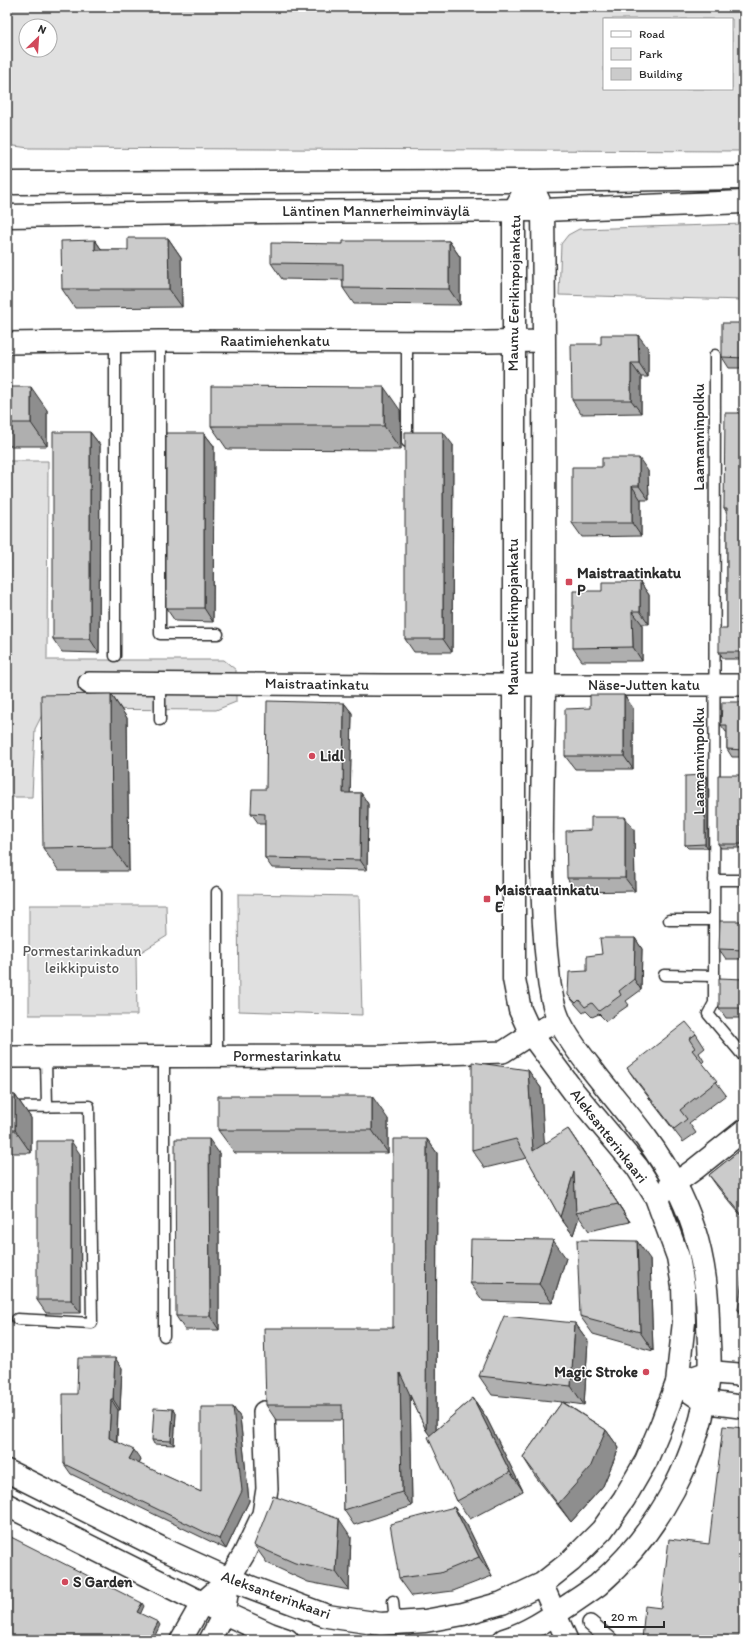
<svg xmlns="http://www.w3.org/2000/svg" width="751" height="1647" viewBox="0 0 751 1647" font-family="Itim,sans-serif">
  <rect width="100%" height="100%" fill="#fff"/>
  <filter id="ink" filterUnits="userSpaceOnUse"><feTurbulence type="fractalNoise" baseFrequency=".025" numOctaves="2"/><feDisplacementMap in="SourceGraphic" scale="8" xChannelSelector="R" yChannelSelector="G"/><feConvolveMatrix kernelMatrix="1 2 1 2 8 2 1 2 1" color-interpolation-filters="sRGB"/></filter>
  <g filter="url(#ink)">
    <path fill="#e0e0e0" stroke="#868686" fill-rule="evenodd" d="M7,7H744V151L29,148L7,145ZM604,19H732V89H604ZM26,26H50V50H26Z
      M744,224V300L559,295L561,244L568,235L579,229Z
      M7,461H48L47,660H224L236,670V702L216,710L49,709L43,713L35,729L32,797H7Z
      M238,894L359,896L362,1015L239,1011Z
      M29,905H166L167,936L136,955L137,1015H29Z"/>
    <g fill="none" stroke-linecap="round" stroke-linejoin="round">
      <defs>
        <path id="service" d="M160,341V634H218
          M407,342V442
          M715,355L714,992V1003L708,1014L744,1057
          M115,656V342
          M160,683V720
          M714,880H744
          M217,892V1056
          M669,920H714
          M664,975L714,976
          M164,1056V1336
          M46,1058L47,1107
          M7,1107L89,1106L92,1323L17,1319
          M393,1601L395,1623"/>
        <path id="pedestrian" d="M590,1623L610,1640"/>
        <path id="minor" d="M7,343L160,341L485,342L544,341
          M89,683L385,685H744
          M7,1057L384,1056L503,1052L531,1034L559,1021
          M656,1197L695,1169L744,1130
          M542,1584L567,1640
          M181,1640L202,1603L229,1579L244,1554L263,1514L267,1489L264,1412
          M210,1640L224,1613L227,1595"/>
        <path id="tertiary" d="M7,1471L161,1548L229,1579L327,1616L381,1624L425,1621L463,1614L502,1603L542,1584L571,1561L602,1530L624,1499L646,1461L662,1423L677,1383L684,1322L683,1286L678,1257L656,1197L637,1167L574,1092L531,1034L520,1010L514,979V211L530,181
          M7,1505L202,1603L270,1634L287,1640
          M504,1640C528,1633 551,1617 572,1603C581,1597 590,1591 598,1585C659,1532 701,1455 709,1374C711,1357 708,1338 708,1320C707,1273 697,1225 675,1184C655,1145 624,1110 597,1076C584,1059 571,1044 561,1024C554,1011 549,987 548,971C537,875 544,778 544,681C544,524 545,367 543,210L535,193"/>
        <path id="secondary" d="M7,183L530,181L744,178
          M7,216L261,212L543,210L744,202
          M677,1383L705,1402L744,1407
          M677,1383L710,1372L744,1375"/>
      </defs>
      <use href="#service" stroke="#2b2b2b" stroke-width="13"/>
      <use href="#pedestrian" stroke="#2b2b2b" stroke-width="18"/>
      <use href="#minor" stroke="#2b2b2b" stroke-width="24"/>
      <use href="#tertiary" stroke="#2b2b2b" stroke-width="25"/>
      <use href="#secondary" stroke="#2b2b2b" stroke-width="25"/>
      <use href="#service" stroke="#fff" stroke-width="10"/>
      <use href="#pedestrian" stroke="#fff" stroke-width="15"/>
      <use href="#minor" stroke="#fff" stroke-width="21"/>
      <use href="#tertiary" stroke="#fff" stroke-width="22"/>
      <use href="#secondary" stroke="#fff" stroke-width="22"/>
    </g>
    <path fill="#afafaf" stroke="#2b2b2b" d="M168,238L181,257L182,307L75,308L62,289L95,240L102,250H128Z
      M449,241L460,257V305L354,304L343,288V280L282,279L271,263L343,244Z
      M744,323V368H729L722,357Z
      M648,348V377H641V413L581,414L572,400Z
      M7,387L47,410V446H7Z
      M400,410L401,450L227,449L211,426Z
      M744,413V659H724L719,652L727,629V513L724,508Z
      M90,432L100,445L99,653L62,652L53,639Z
      M204,433L214,446L213,622L175,621L166,608Z
      M453,445L452,652H414L405,639Z
      M648,471L649,500H641V536L582,537L572,523Z
      M640,582L649,595V624H642V661H582L573,648L602,591Z
      M111,694L127,718L129,871H59L43,848Z
      M744,702V757H732L727,749V732H726L721,725Z
      M344,703L352,713L350,793H361L368,804L367,870L272,868L265,858V824H259L251,813L266,789Z
      M633,708V769H575L565,756Z
      M705,775L708,779V848H688L685,845Z
      M741,775L744,779V848H721L718,844Z
      M634,830L635,891L576,892L567,878Z
      M744,921V959H726L719,949Z
      M635,938L642,949L641,990L626,1001L629,1005L606,1021L599,1014L592,1017L586,1011L583,1013L576,1005L568,995L602,954Z
      M744,979V1018H726L719,1008Z
      M696,1034L705,1048L699,1053L704,1061L702,1063L726,1095L689,1123L696,1133L683,1142L636,1081L627,1068Z
      M528,1070L541,1088L544,1144L581,1148L630,1222L589,1231L579,1217L573,1235L560,1217L527,1158L485,1168L472,1150Z
      M7,1095H15L31,1118V1153H7Z
      M388,1119V1153H235L218,1130Z
      M427,1139L437,1153L436,1430L473,1398L486,1417L523,1491L470,1519L457,1501L430,1435L426,1430L410,1395L412,1506L354,1525L344,1510L343,1420H276L266,1405L393,1328Z
      M744,1147V1219L719,1189L709,1175Z
      M219,1153V1330H185L176,1316Z
      M80,1154L81,1313H46L37,1300Z
      M566,1258L552,1303L483,1301L470,1283Z
      M650,1259L653,1351L593,1334L580,1316Z
      M744,1272V1318L738,1310Z
      M575,1323L588,1341L584,1405L563,1402L606,1430L619,1448L603,1486L571,1522L535,1476L523,1457L562,1402L492,1395L479,1376Z
      M115,1358L122,1368L120,1410H118L117,1442L141,1460L139,1464L201,1492L233,1407L240,1417L249,1501L226,1549L71,1474L64,1464L77,1394Z
      M173,1409L176,1413L174,1445L154,1444L152,1440Z
      M454,1507L467,1525L492,1576L453,1591L412,1596L399,1578Z
      M351,1537L349,1590L308,1582L267,1563L254,1545Z"/>
    <path fill="#8e8e8e" stroke="#2b2b2b" d="M168,238L181,257L182,307L169,289Z
      M95,240L108,259L95,250Z
      M449,241L460,257V305L449,289Z
      M638,335L648,348V377L639,363Z
      M631,363L641,377V413L631,400Z
      M31,387L47,410V446L31,423Z
      M384,387L400,410L401,450L384,426Z
      M90,432L100,445L99,653L90,639Z
      M443,432L453,445L452,652L443,639Z
      M204,433L214,446L213,622L204,608Z
      M639,458L648,471L649,500L639,486Z
      M632,486L641,500V536L632,523Z
      M640,582L649,595V624L640,611Z
      M632,611L642,624V661L633,647Z
      M111,694L127,718L129,871L112,847Z
      M624,695L633,708V769L624,756Z
      M344,703L352,713L350,803L343,793Z
      M705,775L708,779V848L705,844Z
      M741,775L744,779V848L741,844Z
      M361,793L368,804L367,870L360,860Z
      M625,817L634,830L635,891L625,878Z
      M635,938L642,949L641,990L634,979Z
      M528,1070L541,1088L546,1170L533,1151Z
      M15,1095L31,1118V1153L15,1130Z
      M372,1096L388,1119V1153L372,1130Z
      M568,1129L581,1148L630,1222Z
      M209,1139L219,1153V1330L210,1316Z
      M427,1139L437,1153L436,1445L426,1430Z
      M71,1141L80,1154L81,1313L71,1300Z
      M574,1172L576,1213L579,1217L573,1235L560,1217Z
      M553,1240L566,1258L552,1303L539,1284Z
      M637,1241L650,1259L653,1351L640,1332Z
      M575,1323L588,1341L584,1405L571,1386Z
      M115,1358L122,1368L120,1410L113,1399Z
      M400,1373L410,1387L412,1506L402,1492Z
      M473,1398L486,1417L523,1491L510,1472Z
      M111,1399L118,1410L116,1448L109,1438Z
      M233,1407L240,1417L249,1501L226,1549L219,1539Z
      M173,1409L176,1413L174,1445L171,1441Z
      M606,1430L619,1448L603,1486L571,1522L558,1504Z
      M134,1450L141,1460L136,1470L129,1459Z
      M454,1507L467,1525L492,1576L479,1557Z
      M339,1519L351,1537L349,1590L336,1572Z
      M142,1603L144,1606L140,1615L137,1612Z
      M158,1622L160,1625L153,1640H149Z"/>
    <path fill="#cbcbcb" stroke="#2b2b2b" d="M128,238H168L169,289H62L61,241L95,240V250H128Z
      M343,241H449V289L343,288V264L271,263V243L343,244Z
      M722,323H744V358L722,357Z
      M601,335H638L639,363H631V400H572L571,344H601Z
      M211,386L384,387V426H211Z
      M7,387H31V423H7Z
      M725,413H744V652H719V629H727V508H724Z
      M53,432H90V639H53Z
      M405,432H443V639H405Z
      M166,433H204V608H166Z
      M602,458H639V486H632V523H572V467H602Z
      M602,582H640V611H632L633,647L573,648V591H602Z
      M111,694L112,847L43,848L41,695Z
      M590,695H624V756H565V709L590,708Z
      M267,701L344,703L343,793H361L360,860L265,858V814L251,813L252,789H266Z
      M722,702H744V750L727,749V725H721Z
      M705,775V844L685,845V776Z
      M718,775H741V844H718Z
      M591,817H625V878H567L566,831L591,830Z
      M720,921H744V950L719,949Z
      M600,938H635L634,979L619,991L621,995L599,1011L592,1003L585,1007L579,1000L576,1003L568,995L569,972L587,971V956L602,954Z
      M719,978L744,979V1008H719Z
      M686,1022L696,1034L689,1039L695,1048L692,1050L717,1081L680,1110L687,1119L674,1129L627,1068Z
      M472,1062L528,1070L533,1151L568,1129L618,1204L576,1213L574,1172L560,1217L516,1139L472,1150Z
      M7,1095H15V1130H7Z
      M218,1096H372V1130H218Z
      M175,1139H209L210,1316H176Z
      M393,1139H427L426,1430L400,1373L402,1492L344,1510L342,1405H266L264,1328H393Z
      M37,1141H71V1300H37Z
      M744,1147V1216H743L709,1175Z
      M471,1239L553,1240L539,1284L470,1283Z
      M577,1240L637,1241L640,1332L580,1316Z
      M743,1272H744V1310H738Z
      M504,1316L575,1323L571,1386L479,1376Z
      M78,1358H115L113,1399H111L109,1438L134,1450L129,1459L201,1492V1407H233L242,1491L219,1539L64,1464L63,1394H77Z
      M473,1398L510,1472L457,1501L428,1437Z
      M562,1402L606,1430L590,1468L558,1504L523,1457Z
      M154,1408L173,1409L171,1441L152,1440Z
      M723,1426L744,1428V1640H642L645,1606L661,1608L669,1539L709,1544Z
      M273,1496L339,1519L336,1572L295,1563L254,1545Z
      M454,1507L479,1557L440,1573L399,1578L390,1524Z
      M7,1535L142,1603L137,1612L158,1622L149,1640H7Z"/>
  </g>
  <g fill="#d1495b" stroke="#fff" stroke-width="1.5">
    <rect x="565" y="578" width="8" height="8" rx="2"/>
    <circle cx="312" cy="756" r="4"/>
    <rect x="483" y="895" width="8" height="8" rx="2"/>
    <circle cx="646" cy="1372" r="4"/>
    <circle cx="65" cy="1582" r="4"/>
  </g>
  <g text-anchor="middle" stroke-width="3" stroke-linejoin="round" paint-order="stroke">
    <g font-size="15" fill="#2b2b2b" stroke="#fff">
      <text x="376" y="216">Läntinen Mannerheiminväylä</text>
      <text transform="translate(514 293) rotate(-89)" y="5">Maunu Eerikinpojankatu</text>
      <text x="275" y="346">Raatimiehenkatu</text>
      <text transform="translate(699 437) rotate(-90)" y="5">Laamanninpolku</text>
      <text transform="translate(513 617) rotate(-90)" y="5">Maunu Eerikinpojankatu</text>
      <text transform="translate(317 684) rotate(1)" y="5">Maistraatinkatu</text>
      <text x="644" y="690">Näse-Jutten katu</text>
      <text transform="translate(699 761) rotate(-90)" y="5">Laamanninpolku</text>
      <text x="287" y="1061">Pormestarinkatu</text>
      <text transform="translate(609 1136) rotate(52)" y="5">Aleksanterinkaari</text>
      <text transform="translate(276 1595) rotate(20)" y="5">Aleksanterinkaari</text>
    </g>
    <g font-size="15" font-weight="bold" fill="#2b2b2b" stroke="#fff" text-anchor="start">
      <text x="577" y="578">Maistraatinkatu<tspan x="577" dy="17">P</tspan></text>
      <text x="320" y="761">Lidl</text>
      <text x="495" y="895">Maistraatinkatu<tspan x="495" dy="17">E</tspan></text>
      <text x="638" y="1377" text-anchor="end">Magic Stroke</text>
      <text x="73" y="1587">S Garden</text>
    </g>
    <g font-size="15" fill="#585858" stroke="#fff">
      <text x="82" y="956">Pormestarinkadun<tspan x="82" dy="17">leikkipuisto</tspan></text>
    </g>
  </g>
  <rect width="751" height="1647" fill="none" stroke="#fff" stroke-width="24"/>
  <rect x="12" y="12" width="727" height="1623" fill="none" stroke="#2b2b2b" stroke-width="1.5" filter="url(#ink)"/>
  <rect x="603" y="18" width="130" height="72" fill="#ffffff" stroke="#aaaaaa"/>
  <rect x="611" y="31" width="20" height="6" fill="#ffffff" stroke="#aaaaaa"/>
  <text x="639" y="38" font-size="12" fill="#2b2b2b">Road</text>
  <rect x="611" y="48" width="20" height="12" fill="#e0e0e0" stroke="#aaaaaa"/>
  <text x="639" y="58" font-size="12" fill="#2b2b2b">Park</text>
  <rect x="611" y="68" width="20" height="12" fill="#cbcbcb" stroke="#aaaaaa"/>
  <text x="639" y="78" font-size="12" fill="#2b2b2b">Building</text>
  <g transform="translate(38 38) rotate(25)"><circle r="19" fill="#ffffff" stroke="#aaaaaa"/>
  <path d="M0-3L7 15L0 10L-7 15Z" fill="#d1495b"/>
  <text y="-6" font-size="11" font-weight="bold" text-anchor="middle" fill="#2b2b2b">N</text>
  </g>
  <path d="M605 1621v6h59v-6" fill="none" stroke="#2b2b2b" stroke-width="2"/>
  <text x="611" y="1621" font-size="12" fill="#2b2b2b" stroke="#ffffff" stroke-width="3" paint-order="stroke">20 m</text>
</svg>
